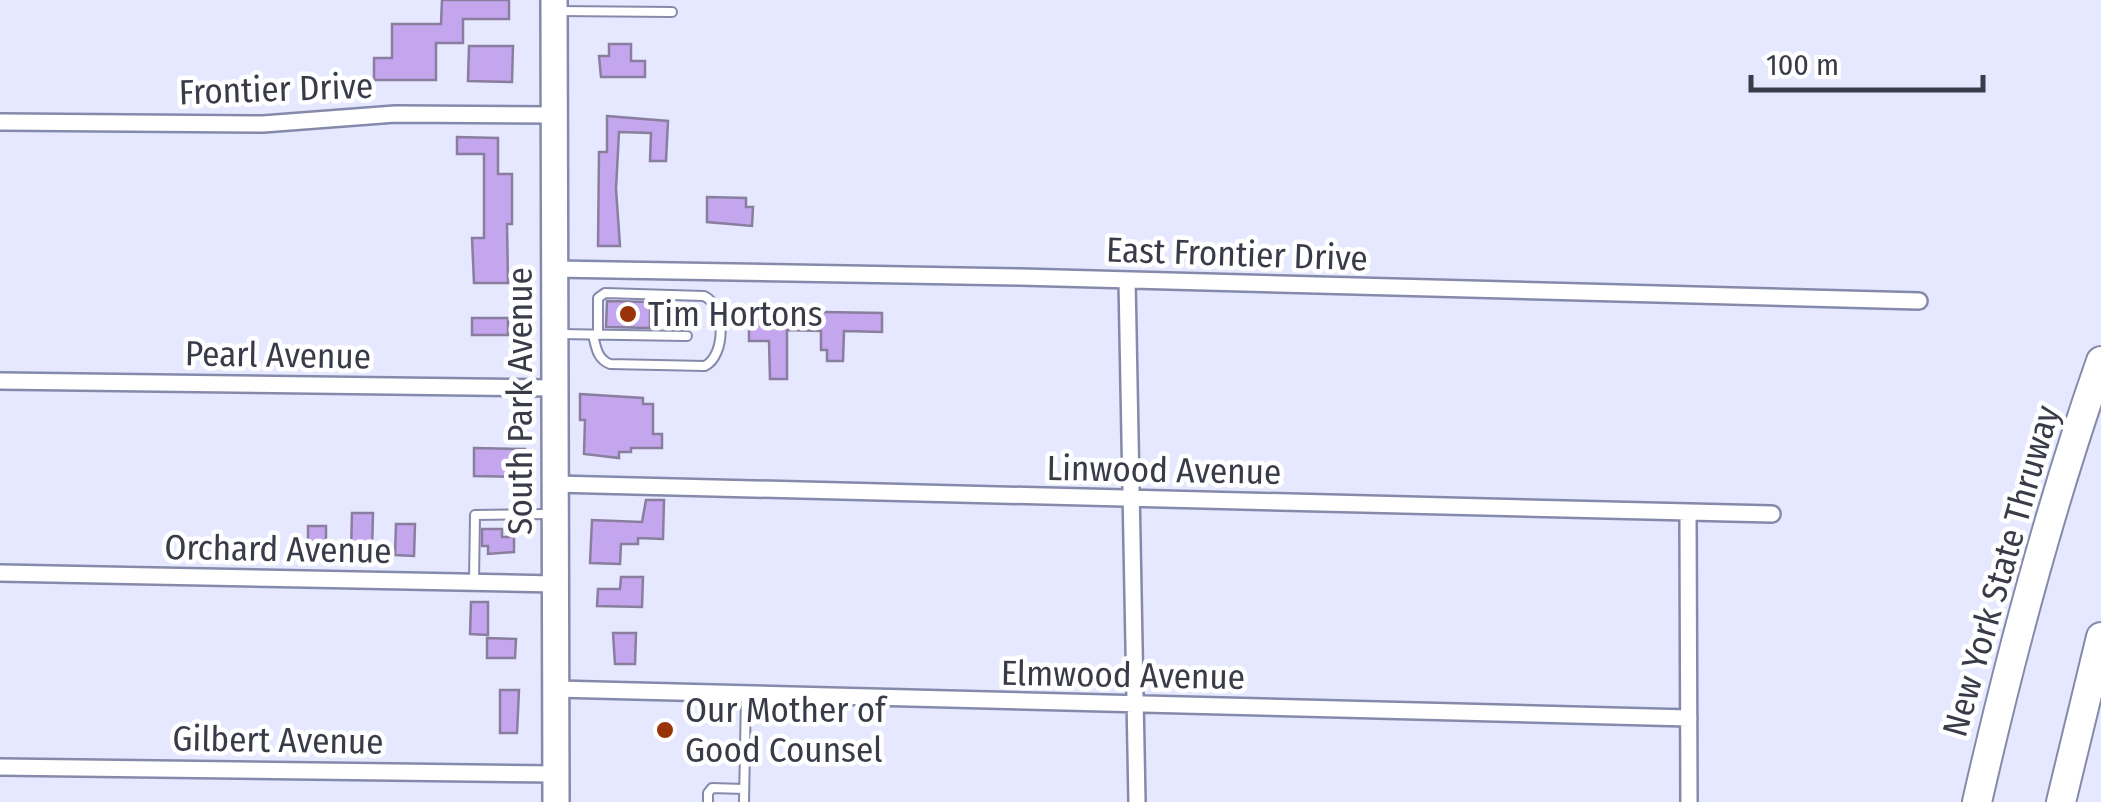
<svg xmlns="http://www.w3.org/2000/svg" width="2101" height="802" viewBox="0 0 2101 802" font-family="'Fira Sans Condensed',sans-serif">
  <rect width="100%" height="100%" fill="#e5e8fe"/>
  <path fill="#c4a6ef" stroke="#8a7e9e" stroke-width="2.5" d="M442,0H509V19H463V43H436V80H374V58H392V24H441Z
    M609,44H631V61H645V77H601L599,56H609Z
    M469,46H513L512,82L468,81Z
    M607,116L668,121L666,161H650L651,133L619,132L616,189L620,246H598L599,152H607Z
    M457,137L498,138V174H512V224H507L508,283H474L472,238H484V154H457Z
    M707,197L746,198V207H753L752,226L707,222Z
    M607,301L650,302V328L606,327Z
    M763,311L882,313V332L844,331L843,361H827V350H821V331L787,330V379H770L769,341H749V320H763Z
    M472,318H508V335H472Z
    M580,394L643,398V404H653V434H662V448H631V452H619V458L584,454L585,420H580Z
    M474,448L525,449V477L474,476Z
    M646,500H664L663,539L638,538V544H621L620,564L590,563L592,520L642,522Z
    M352,513H373L372,552H351Z
    M396,524H415L414,556L395,555Z
    M308,526H326V556H308Z
    M482,529H502V537H514V552L488,554V546H482Z
    M621,577H643L642,607L597,606L598,589H620Z
    M471,602H488V635L470,634Z
    M613,633H636L635,664H615Z
    M487,638L516,639L515,658H487Z
    M500,690H519L517,733H500Z"/>
  <g fill="none" stroke-linecap="round" stroke-linejoin="round">
    <defs>
      <path id="service" d="M558,11L672,12
        M559,334L687,336
        M593,335C596,347 597,359 610,364L705,366C726,355 726,306 704,296L605,293L598,298V335
        M474,581L475,515L550,514
        M708,802V793L712,788L744,789
        M744,802L746,694"/>
      <path id="minor" d="M0,122L263,124L395,114L554,115
        M554,269L1020,277L1919,301
        M1127,280L1137,802
        M0,381L555,388
        M555,484L1772,514
        M1688,512L1689,802
        M0,573L555,584
        M556,689L1689,718
        M0,767L556,774"/>
      <path id="primary" d="M554,0L556,802"/>
      <path id="motorway" d="M1977,802C2011,653 2050,506 2101,361
        M2061,802L2101,637"/>
    </defs>
    <use href="#service" stroke="#858aab" stroke-width="12"/>
    <use href="#minor" stroke="#858aab" stroke-width="20"/>
    <use href="#primary" stroke="#858aab" stroke-width="30"/>
    <use href="#motorway" stroke="#858aab" stroke-width="32"/>
    <use href="#service" stroke="#fff" stroke-width="8"/>
    <use href="#minor" stroke="#fff" stroke-width="15"/>
    <use href="#primary" stroke="#fff" stroke-width="25"/>
    <use href="#motorway" stroke="#fff" stroke-width="28"/>
  </g>
  <g fill="#99330a" stroke="#fff" stroke-width="4">
    <circle cx="628" cy="314" r="10"/>
    <circle cx="665" cy="730" r="10"/>
  </g>
  <g text-anchor="middle" stroke-width="9" stroke-linejoin="round" paint-order="stroke">
    <g font-size="35" fill="#393b49" stroke="#fff">
      <text transform="translate(276 89) rotate(-2)" y="12">Frontier Drive</text>
      <text transform="translate(1237 254) rotate(2)" y="12">East Frontier Drive</text>
      <text transform="translate(278 355) rotate(1)" y="12">Pearl Avenue</text>
      <text transform="translate(520 401) rotate(-90)" y="12">South Park Avenue</text>
      <text transform="translate(1164 470) rotate(1)" y="12">Linwood Avenue</text>
      <text transform="translate(278 549) rotate(1)" y="12">Orchard Avenue</text>
      <text transform="translate(2001 571) rotate(-74)" y="12">New York State Thruway</text>
      <text transform="translate(1123 675) rotate(1)" y="12">Elmwood Avenue</text>
      <text transform="translate(278 740) rotate(1)" y="12">Gilbert Avenue</text>
    </g>
    <g font-size="35" fill="#393b49" stroke="#fff" text-anchor="start">
      <text x="648" y="326">Tim Hortons</text>
      <text x="685" y="722">Our Mother of<tspan x="685" dy="40">Good Counsel</tspan></text>
    </g>
  </g>
  <path d="M1751 75v15h232v-15" fill="none" stroke="#393b49" stroke-width="5"/>
  <text x="1766" y="75" font-size="30" fill="#393b49" stroke="#ffffff" stroke-width="8" paint-order="stroke">100 m</text>
</svg>
